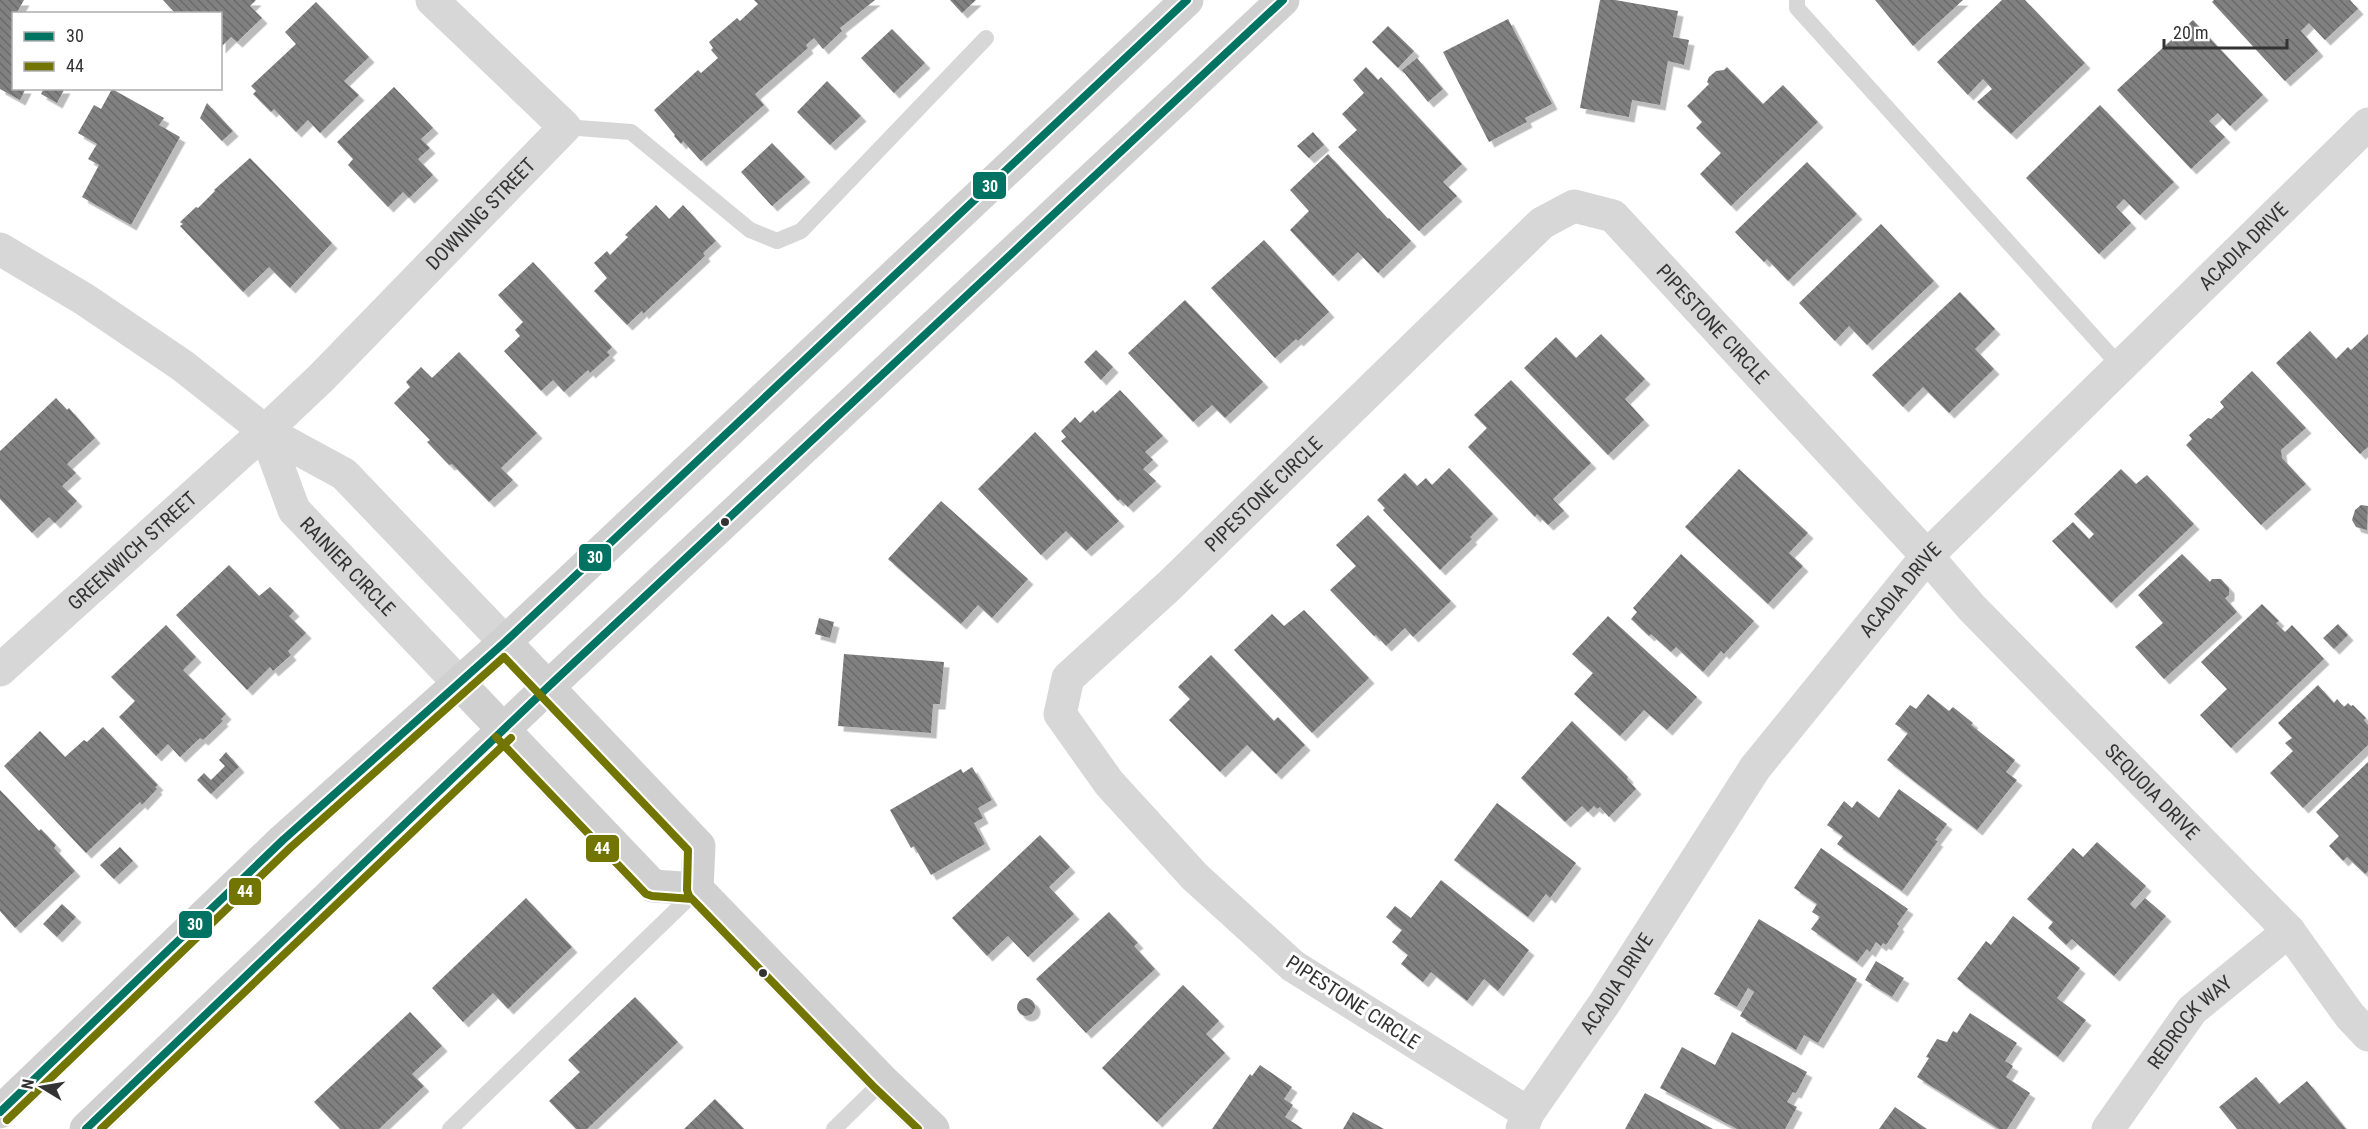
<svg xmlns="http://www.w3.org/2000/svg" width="2368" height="1129" viewBox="0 0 2368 1129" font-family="'Roboto Condensed',sans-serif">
  <defs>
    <pattern id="building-back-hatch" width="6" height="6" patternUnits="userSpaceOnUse" patternTransform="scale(1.5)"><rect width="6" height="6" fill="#818181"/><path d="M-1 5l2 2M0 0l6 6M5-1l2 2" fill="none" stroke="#6a6a6a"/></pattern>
    <filter id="shadow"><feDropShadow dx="5.5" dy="5.5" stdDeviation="0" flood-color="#0004"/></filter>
  </defs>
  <rect width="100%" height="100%" fill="#fff"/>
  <path fill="url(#building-back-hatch)" filter="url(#shadow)" d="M0,0H24L16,14H14V88H26L20,100L0,89Z
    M163,0H256L250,6L262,18L237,42L231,37L220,48V14H176Z
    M754,0H875L840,28L842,31L823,49L814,38L806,45L808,48L755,94L764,105L701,161L683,141L681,144L674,136L675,135L654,110L698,70L701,73L718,58L711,50L713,48L709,42L737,18L740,21L758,4Z
    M950,0H976L962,13Z
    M1600,0H1615L1678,11L1673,37L1689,40L1684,65L1668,61L1660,105L1632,100L1629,117L1580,108Z
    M1875,0H1963L1913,46Z
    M2002,0H2025L2085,63L2011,134L1977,102L1992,89L1983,79L1968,95L1937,62Z
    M2214,0H2350L2358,9L2325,40L2309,23L2301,31L2318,51L2285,81L2212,2Z
    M316,2L369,57L344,81L359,95L320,133L308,120L296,132L274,109L271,112L253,94L256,91L251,86L296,44L285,32Z
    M1508,19L1552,104L1525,118L1527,122L1489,142L1443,52Z
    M2193,20L2263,95L2230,126L2218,113L2209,121L2225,137L2191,169L2117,90Z
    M1388,26L1414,51L1398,68L1372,42Z
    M892,29L925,63L894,93L861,58Z
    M1417,58L1443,89L1428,102L1402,70Z
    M1366,67L1378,80L1381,77L1462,164L1443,182L1457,196L1419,231L1338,147L1357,130L1342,114L1364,93L1353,80Z
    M1727,67L1763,104L1783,85L1818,122L1731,206L1700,174L1721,153L1696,128L1702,122L1687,106L1709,84L1707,82L1709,77L1716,71L1724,70Z
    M827,81L861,116L830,145L797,112Z
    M394,87L433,128L421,139L430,148L418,159L433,175L409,198L403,192L388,207L348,165L353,159L337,142Z
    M44,88H65L57,103L41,94Z
    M112,89L164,118L159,125L180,137L131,225L82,197L99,165L88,159L97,144L78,133L94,105L101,109Z
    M207,103L233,131L222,141L200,118Z
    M2100,105L2174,182L2140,215L2124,199L2116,207L2131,223L2099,254L2026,178Z
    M1313,132L1324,145L1309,158L1297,146Z
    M772,143L805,177L772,206L741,172Z
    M1328,154L1388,219L1389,218L1411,241L1378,273L1358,252L1333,276L1290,230L1309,211L1290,190Z
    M250,158L332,243L290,288L269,267L243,292L180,226L183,224L180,222L196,207L198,208L215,191L214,190Z
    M1807,162L1857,214L1788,281L1767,259L1764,262L1735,232Z
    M656,205L669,219L683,205L716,241L703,253L705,256L643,314L642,311L627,325L594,291L607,278L594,263L607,251L610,255L628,237L625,235Z
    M1881,224L1934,281L1867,345L1849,326L1835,341L1799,303Z
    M1264,240L1329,312L1298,341L1296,339L1275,358L1211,288Z
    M533,262L612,347L607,352L610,355L590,373L588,370L564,392L553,380L541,391L504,351L520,336L515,330L523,322L498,295Z
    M1960,292L1995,329L1975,349L1994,369L1949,413L1923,387L1903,407L1872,375Z
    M1185,300L1263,382L1225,418L1212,405L1193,422L1128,353Z
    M2310,331L2336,359L2348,347L2351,350L2368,334V447L2360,454L2276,363Z
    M1601,334L1645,379L1625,399L1644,420L1608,455L1524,368L1556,337L1576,358Z
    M1096,350L1113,367L1101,380L1084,362Z
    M459,352L537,433L501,468L513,480L489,502L452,464L449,465L427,442L430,440L394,403L410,387L406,382L421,367L432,378Z
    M2252,371L2306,428L2281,450L2282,458L2306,484L2261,525L2186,445L2192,439L2189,435L2208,418L2211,419L2224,407L2220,402Z
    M1511,380L1591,463L1553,499L1564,511L1548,525L1537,514L1535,517L1468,447L1487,428L1474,415Z
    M1120,390L1163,436L1145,452L1153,460L1143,469L1156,481L1128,507L1120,499L1118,501L1061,441L1066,437L1061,431L1075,417L1080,423L1093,410L1095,413Z
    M56,398L67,410L69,408L95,438L67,464L76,473L62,486L77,501L55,523L49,517L32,533L0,499V451Z
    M1035,432L1119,521L1086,551L1066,531L1041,555L978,489Z
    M1449,468L1493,514L1470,537L1472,539L1440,570L1383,510L1385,508L1377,500L1405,473L1417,486L1426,478L1432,485Z
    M1739,469L1808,533L1789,553L1803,566L1768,604L1685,527Z
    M2121,469L2136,484L2147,475L2194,524L2111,603L2052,541L2073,522L2089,539L2094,534L2074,514Z
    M941,501L1028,579L992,618L978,605L961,624L888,559Z
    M2361,505L2368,506L2367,530L2356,527L2352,520L2355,510Z
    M1368,515L1451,601L1413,637L1405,628L1386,646L1376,635L1374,636L1330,590L1356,566L1336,545Z
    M1681,554L1754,621L1724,654L1721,651L1703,672L1676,647L1671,652L1651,634L1649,636L1631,619L1637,612L1633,608Z
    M2182,554L2210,582L2212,579H2221L2229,588V595L2225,598L2237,612L2164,679L2135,647L2163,623L2138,595Z
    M229,565L259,596L270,587L294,611L289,616L306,633L288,651L291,655L273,671L270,667L247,690L176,615Z
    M2262,604L2279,621L2276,623L2285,632L2292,625L2324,659L2231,748L2200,715L2227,689L2201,662Z
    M1304,610L1369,678L1312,733L1234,650L1272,614L1284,626Z
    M1608,616L1697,697L1667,730L1644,710L1620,736L1574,694L1593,673L1572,654Z
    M819,618L834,622L830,638L815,634Z
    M2338,624L2348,635L2334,649L2323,638Z
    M166,625L196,657L183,670L226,714L221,719L223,721L203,740L200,738L180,757L168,744L156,756L119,717L135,701L111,677Z
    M844,654L944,662L940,704H933L931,733L838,726Z
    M1211,655L1274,721L1278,717L1305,745L1276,774L1247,745L1220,772L1169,720L1190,699L1178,687Z
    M2318,685L2334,703L2337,699L2344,707L2348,703L2351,706L2353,705L2366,718L2364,720L2368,725V745L2303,808L2270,773L2293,751L2285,743L2292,738L2278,723Z
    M1928,694L1949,711L1953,707L1973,723L1971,725L2015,760L2006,772L2017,780L1977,830L1887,760L1908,733L1895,724L1910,705L1916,709Z
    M1572,721L1628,777L1627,779L1636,789L1609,817L1600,807L1597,809L1594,806L1588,812L1582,806L1565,822L1521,778Z
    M103,727L158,785L155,787L157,789L142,805L140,802L86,853L4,766L40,731L65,757L84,740L87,742Z
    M226,752L239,767L211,794L197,780L204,773L211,780L225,766L219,760Z
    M2368,762V871L2365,874L2347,857L2343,861L2329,846L2339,836L2316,812Z
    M972,767L992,800L978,808L983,818L974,823L985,844L931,875L914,846L911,848L890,810L961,769L963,773Z
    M1899,789L1947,824L1935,840L1938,841L1902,891L1837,844L1843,836L1827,825L1844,801L1852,808L1857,801L1879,818Z
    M0,790L39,831L41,829L56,845L54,848L75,871L15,928L0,911Z
    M1497,803L1576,863L1550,898L1546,894L1528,917L1454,860Z
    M1040,835L1070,867L1049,887L1074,914L1028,957L1008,936L987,956L952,918Z
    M2097,842L2146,886L2130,904L2135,909L2145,898L2166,916L2114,976L2072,939L2066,945L2048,928L2053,922L2027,899L2073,848L2083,857Z
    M120,847L133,861L114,879L100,865Z
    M1821,848L1908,909L1897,924L1899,926L1886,945L1883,943L1881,946L1876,942L1870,952L1867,949L1857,962L1811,929L1820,917L1812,912L1817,904L1794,888Z
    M1441,880L1529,950L1498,991L1484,979L1467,1001L1431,972L1423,982L1401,964L1408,955L1392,942L1402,930L1386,917L1395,906L1411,918Z
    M526,898L572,947L508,1009L493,993L463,1022L432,988Z
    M62,904L76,917L57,937L43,924Z
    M1109,912L1138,943L1134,946L1155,969L1086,1033L1036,979Z
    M2013,916L2080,968L2057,998L2086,1020L2058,1057L1957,979L1986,941L1991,945Z
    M1759,919L1857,979L1818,1043L1804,1035L1796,1050L1740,1016L1754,992L1748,988L1737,1007L1714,994Z
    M1876,961L1904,978L1892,997L1865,980Z
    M1183,985L1219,1021L1206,1034L1225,1053L1157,1122L1102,1068Z
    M635,997L678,1042L587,1129H576L549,1101L580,1072L568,1060Z
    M1017 1007a9 9 0 1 1 18 0a9 9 0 1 1-18 0Z
    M410,1012L442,1046L412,1074L424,1086L379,1129H340L314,1102Z
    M1970,1013L2017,1043L2005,1061L2013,1066L2006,1077L2030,1093L2007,1129H1999L1917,1077L1929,1058L1926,1057L1937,1039L1947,1042L1953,1031L1957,1033Z
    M1732,1032L1807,1072L1796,1093L1793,1092L1787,1102L1797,1107L1785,1129H1737L1660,1088L1682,1047L1715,1065Z
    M1260,1065L1292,1087L1284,1099L1293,1105L1285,1117L1303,1129H1212L1250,1074L1252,1076Z
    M2256,1077L2279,1104L2307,1081L2346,1129H2237L2219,1107Z
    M1645,1093L1713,1129H1625Z
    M715,1099L744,1129H684Z
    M1895,1107L1927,1129H1879Z
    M1353,1112L1384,1129H1343Z"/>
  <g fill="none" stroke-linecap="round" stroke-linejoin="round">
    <path stroke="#d7d7d7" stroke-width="16" d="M1797,0V8L2120,366
      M565,127L631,132L750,230L777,241L801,231L986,38
      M450,1129L697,890
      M834,1129L883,1081"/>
    <g stroke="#d7d7d7" stroke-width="33">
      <path d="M0,249L84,299L183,366L265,431L344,474L505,642"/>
      <path id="s1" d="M265,431L294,510L459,683"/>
      <path id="s2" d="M0,670L265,431L321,378L565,127L432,0"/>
      <path id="s3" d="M1528,1113L1293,966L1195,877L1109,783L1060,714L1068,678L1169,586L1542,223L1574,206L1613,216L1927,556L1972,608L2289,931L2350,1016L2368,1035"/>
      <path id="s4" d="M1522,1129L1528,1113L1604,1004L1755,768L1927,556L2368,124"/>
      <path id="s5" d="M2108,1129L2192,1010L2289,931"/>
    </g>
    <path stroke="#d0d0d0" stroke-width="33" d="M505,642L699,846L697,889
      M459,683L653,886L697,889L883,1081L933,1129
      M0,1112L283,840L505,642L1187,0
      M86,1129L548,687L1283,0"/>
    <defs>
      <path id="bus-1" d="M0,1112L283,840L505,642L1187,0
        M86,1129L548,687L1283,0"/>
      <path id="bus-2" d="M496,737L646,894L652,896L692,899L723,931
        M7,1120L290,848L504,657L688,850L687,890L689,896L875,1088L918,1129
        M101,1129L511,738"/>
    </defs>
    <use href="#bus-1" stroke="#fff" stroke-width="12"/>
    <use href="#bus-2" stroke="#fff" stroke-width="12"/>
    <use href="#bus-1" stroke="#007363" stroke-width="8"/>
    <use href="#bus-2" stroke="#727501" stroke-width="8"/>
  </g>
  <g fill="#333" stroke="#fff" stroke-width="2">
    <circle cx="725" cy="522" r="5"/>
    <circle cx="763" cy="973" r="5"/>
  </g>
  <g text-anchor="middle" stroke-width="6" stroke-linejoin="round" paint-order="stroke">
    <g font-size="20" fill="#333" stroke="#fff">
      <text dy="7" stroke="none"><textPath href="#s2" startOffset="663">DOWNING STREET</textPath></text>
      <text dy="7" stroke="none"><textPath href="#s4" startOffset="1146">ACADIA DRIVE</textPath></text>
      <text dy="7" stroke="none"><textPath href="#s3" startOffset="1539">PIPESTONE CIRCLE</textPath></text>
      <text dy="7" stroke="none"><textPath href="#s3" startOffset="927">PIPESTONE CIRCLE</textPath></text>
      <text dy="7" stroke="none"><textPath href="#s2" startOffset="178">GREENWICH STREET</textPath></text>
      <text dy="7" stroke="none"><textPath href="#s1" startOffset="162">RAINIER CIRCLE</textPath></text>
      <text dy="7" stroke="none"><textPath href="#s4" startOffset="660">ACADIA DRIVE</textPath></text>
      <text dy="7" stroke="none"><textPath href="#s3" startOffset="2181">SEQUOIA DRIVE</textPath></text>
      <text dy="7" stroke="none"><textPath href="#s4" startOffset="174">ACADIA DRIVE</textPath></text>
      <text transform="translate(1353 1002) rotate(33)" y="7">PIPESTONE CIRCLE</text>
      <text dy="7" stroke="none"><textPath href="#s5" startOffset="135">REDROCK WAY</textPath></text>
    </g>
  </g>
  <g stroke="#fff" stroke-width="2">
    <rect x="972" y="171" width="35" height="29" rx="6" fill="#007363"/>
    <rect x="578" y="543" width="34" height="29" rx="6" fill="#007363"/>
    <rect x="585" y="834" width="35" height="29" rx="6" fill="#727501"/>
    <rect x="228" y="877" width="34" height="29" rx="6" fill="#727501"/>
    <rect x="178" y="910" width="35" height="29" rx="6" fill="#007363"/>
  </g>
  <g font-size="16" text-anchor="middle" font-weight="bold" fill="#fff">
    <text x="990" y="192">30</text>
    <text x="595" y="563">30</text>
    <text x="602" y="854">44</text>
    <text x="245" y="897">44</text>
    <text x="195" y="930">30</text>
  </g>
  <rect x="12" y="12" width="210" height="78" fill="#ffffff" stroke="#adadad" stroke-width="1.5"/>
  <rect x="24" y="32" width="30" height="9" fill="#007363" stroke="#adadad" stroke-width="1.5"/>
  <text x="66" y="42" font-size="18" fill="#333333">30</text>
  <rect x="24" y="62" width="30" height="9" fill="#727501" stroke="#adadad" stroke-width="1.5"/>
  <text x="66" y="72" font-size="18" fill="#333333">44</text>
  <g transform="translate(42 1087) rotate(281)" stroke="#ffffff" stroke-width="4.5" paint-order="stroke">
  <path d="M0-4.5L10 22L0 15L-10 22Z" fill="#333333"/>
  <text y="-9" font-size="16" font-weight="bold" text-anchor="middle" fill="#333333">N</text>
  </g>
  <path d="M2164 39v9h123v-9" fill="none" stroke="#333333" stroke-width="3"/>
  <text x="2173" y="39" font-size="18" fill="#333333" stroke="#ffffff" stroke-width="4.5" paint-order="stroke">20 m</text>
</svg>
